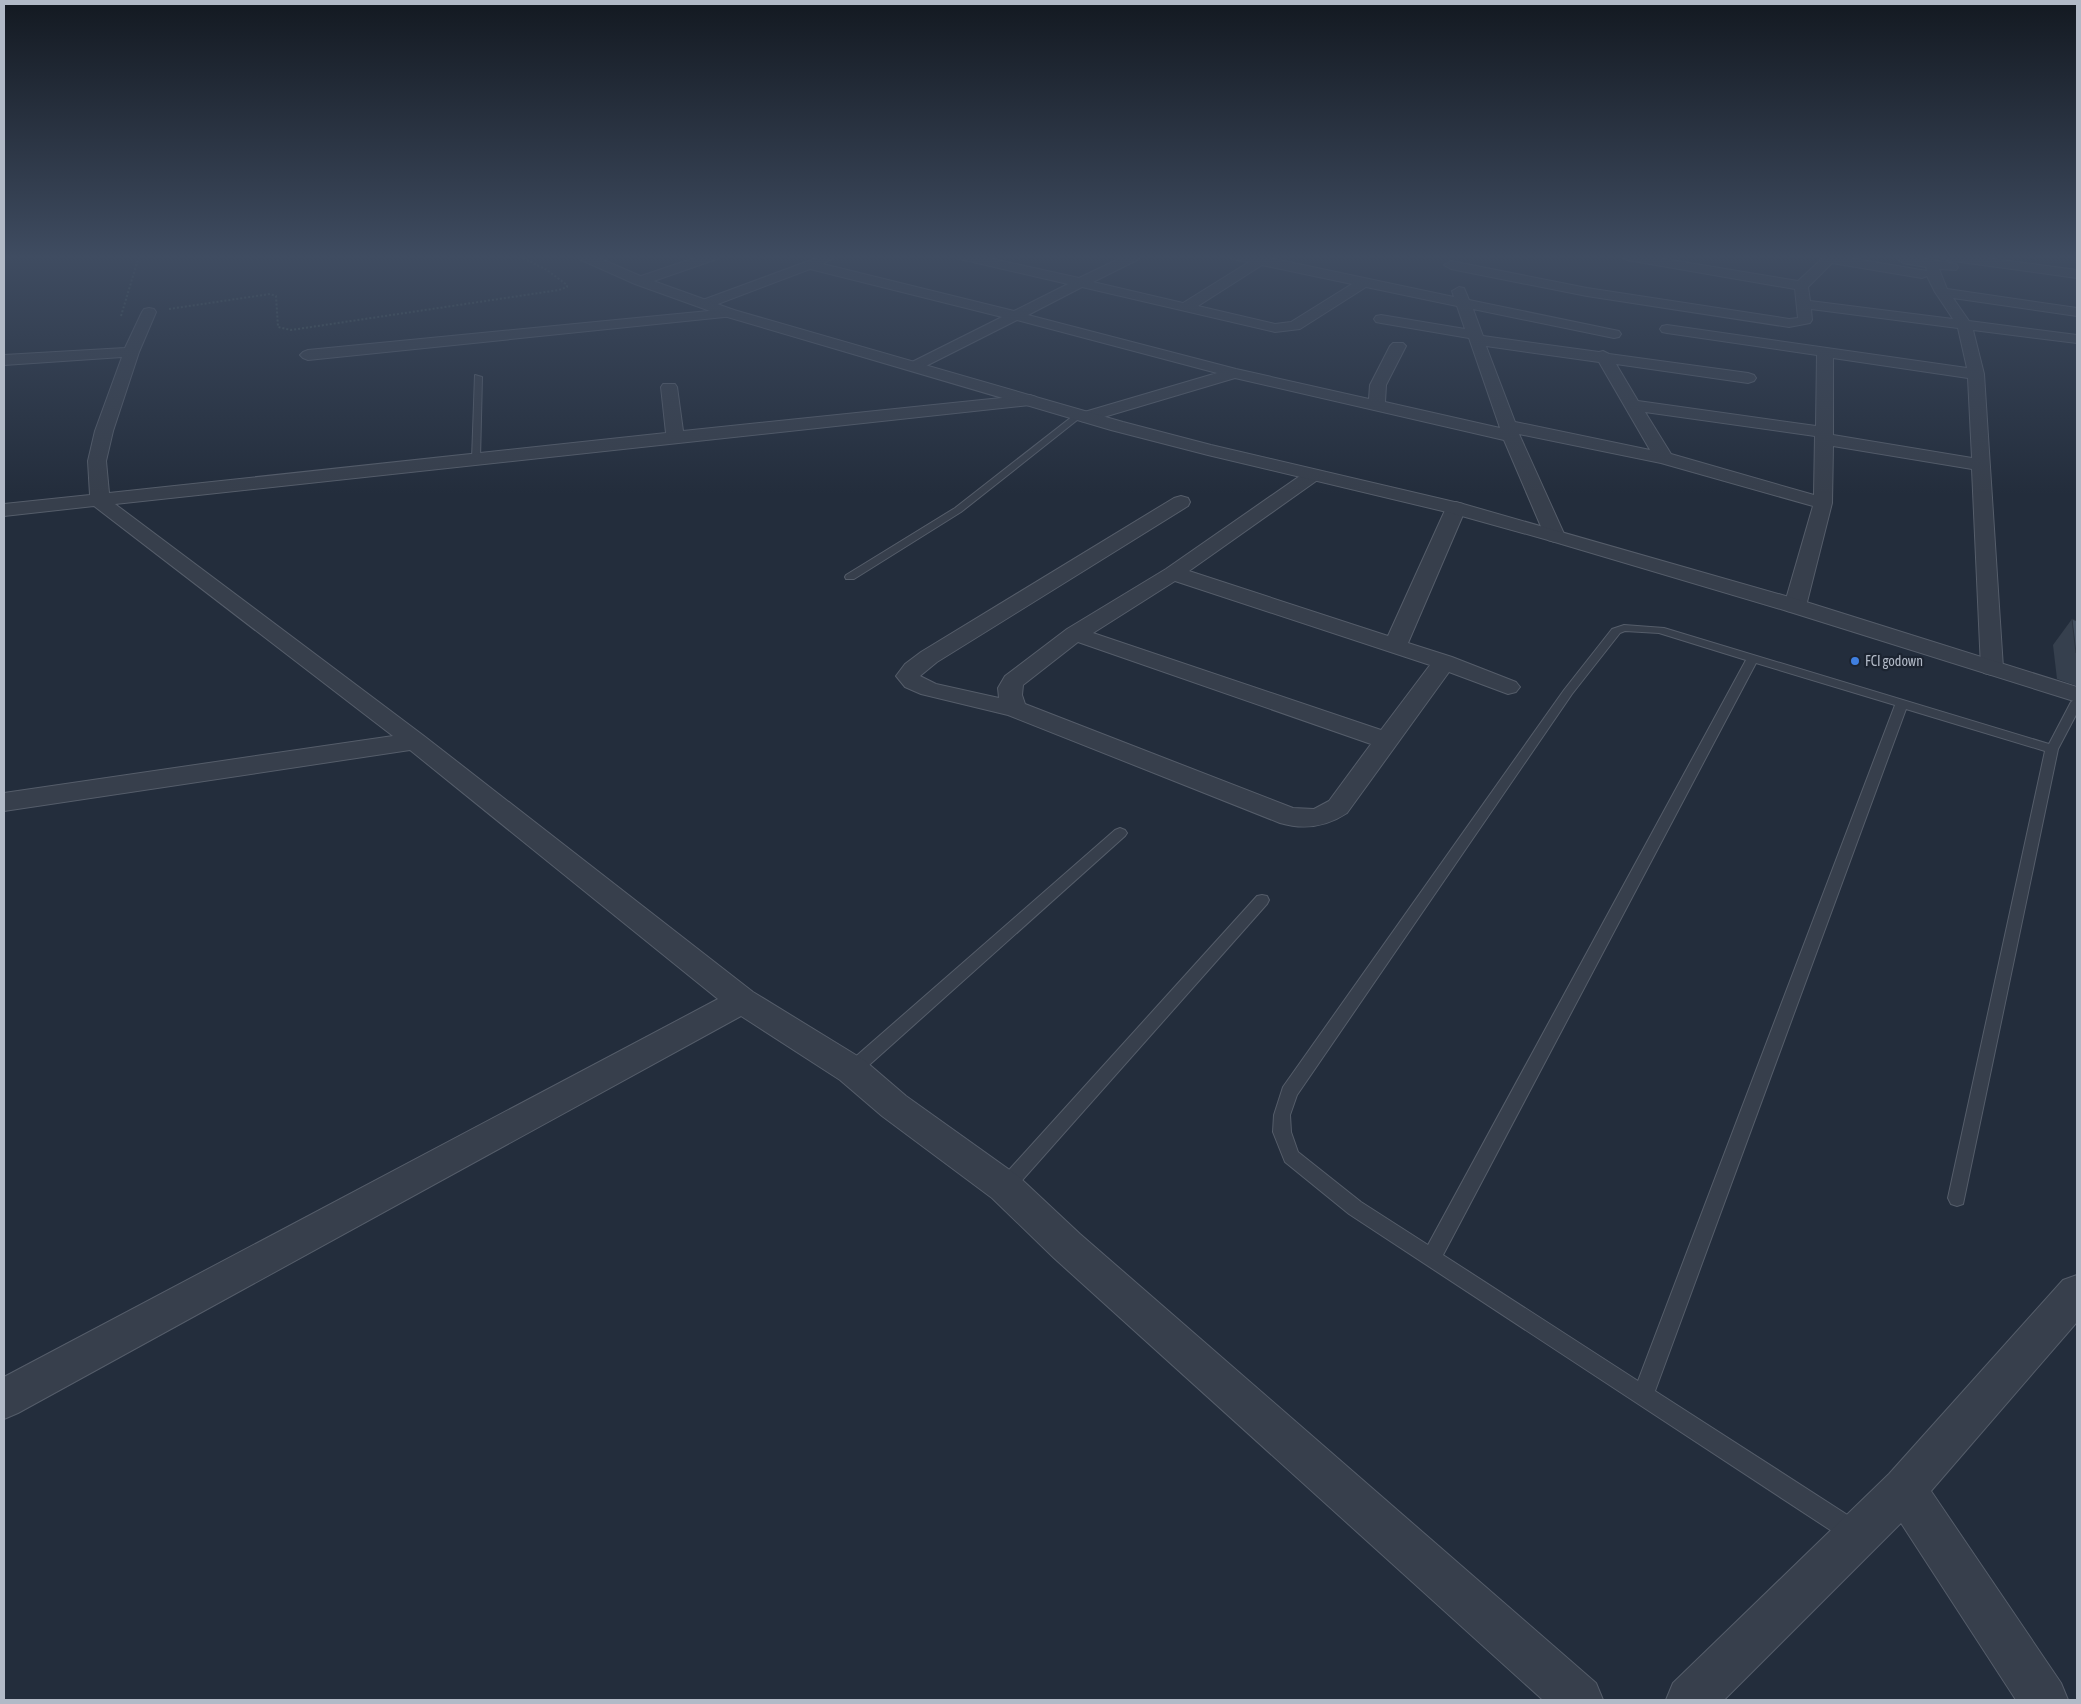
<svg xmlns="http://www.w3.org/2000/svg" width="2081" height="1704" viewBox="0 0 2081 1704" font-family="'Asap Condensed',sans-serif">
  <rect width="100%" height="100%" fill="#232d3c"/>
  <g fill="none" stroke-linecap="round" stroke-linejoin="round">
    <defs>
      <path id="service" d="M475,375L482,377L480,459L476,462L472,459Z
        M1078,412L1081,413V417L961,512L854,579H846L845,577L846,575L955,508Z
        M1624,625L1664,628L2049,744L2071,702L2077,698V713L2058,749L1963,1204L1957,1206L1951,1204L1948,1198L2045,751L1906,709L1655,1391L1863,1525L1866,1533L1863,1541L1855,1544L1847,1541L1349,1214L1285,1162L1273,1132L1274,1115L1283,1087L1564,690L1612,629ZM1625,631L1659,633L1746,660L1428,1245L1361,1202L1298,1152L1291,1132L1290,1115L1297,1095L1572,694L1620,633ZM1756,663L1895,705L1638,1381L1443,1255Z
        M1120,828L1125,830L1127,833L1125,836L858,1075L852,1077L846,1075L844,1070L846,1065L1115,830Z
        M1262,895L1267,896L1269,900L1267,904L1011,1193L1005,1195L999,1193L996,1187L999,1181L1257,896Z"/>
      <path id="minor" d="M701,256H718L717,259L645,284L640,285L633,281L635,278Z
        M822,256H832L833,258L823,264L1014,311L1068,284L960,259L959,256H980L1079,278L1125,256H1140L1139,259L1093,282L1183,303L1249,262L1232,259L1231,256H1261L1454,297L1452,291L1459,287L1464,288L1469,300L1614,330L1619,331L1621,334L1619,337L1614,338L1473,309L1483,336L1599,352L1603,351L1609,354L1748,373L1754,375L1756,378L1754,381L1748,383L1616,364L1638,401L1816,426L1817,355L1667,333L1662,332L1660,329L1662,326L1667,325L1967,368L1958,328L1811,309L1812,320L1810,323L1789,327L1587,296L1451,269L1444,265L1451,261L1587,288L1789,319L1798,318L1795,289L1627,260L1621,256H1647L1798,281L1825,256H1838L1927,271L1926,267L1903,263L1894,256H1909L1956,264L1958,267L1956,270L1939,269L1947,289L2077,308V316L1953,298L1969,321L2077,335V343L1973,330L1984,374L2003,668L2000,673L1992,675L1984,673L1981,668L1972,469L1833,446L1832,503L1806,606L1803,611L1795,612L1787,611L1784,606L1813,506L1661,463L1519,434L1565,536L1562,540L1555,542L1548,540L1545,536L1504,440L1235,378L1087,422L1081,421L1079,417L1081,413L1217,373L1017,320L920,369H910L907,366L910,363L1002,317L810,269L710,307L705,308L698,304L700,301ZM1832,263L1922,278L1927,276L1935,292L1953,319L1810,301L1808,287ZM1262,265L1352,284L1291,322L1275,324L1198,306ZM1082,287L1275,332L1300,329L1366,287L1457,306L1465,329L1381,315L1376,316L1374,319L1376,322L1381,323L1469,338L1500,428L1385,402L1386,385L1406,346L1403,343H1393L1390,346L1370,385L1369,399L1236,369L1028,315ZM1486,346L1599,362L1650,450L1515,422ZM1833,358L1968,378L1972,458L1833,435ZM1645,412L1815,436L1814,495L1671,454Z
        M1940,256H1971L2077,270V278L1946,260Z
        M149,308L154,309L156,312L139,352L113,431L106,461L109,493L666,433L661,387L663,384H675L677,387L683,431L1030,395L1036,397L1038,400L1036,403L1030,405L115,504L424,736L753,992L864,1060L906,1096L1018,1176L1080,1234L1596,1683L1603,1700H1543L1054,1258L992,1198L882,1116L840,1080L741,1016L18,1413L4,1419V1377L718,999L410,750L4,811V793L393,736L94,506L4,516V504L90,495L88,461L95,431L122,357L4,365V355L125,348L142,312L144,309Z
        M729,309L734,310L736,313L734,316L308,360L303,358L300,355L303,352L308,350Z
        M1313,470L1319,471L1322,475L1319,479L1189,571L1388,636L1446,508L1449,504L1456,502L1463,504L1466,508L1408,643L1452,657L1516,682L1520,687L1516,692L1508,694L1449,672L1347,813C1326,827 1304,830 1280,823L1008,715L921,694L905,687L896,676L905,664L921,652L1174,498L1181,496L1188,498L1190,502L1188,506L937,662L920,676L936,684L999,698L998,688L1005,676L1067,629L1166,569L1307,471ZM1175,581L1430,665L1381,730L1093,633ZM1078,642L1371,744L1329,801L1314,809L1293,808L1025,704L1022,695L1023,685Z
        M2077,1275V1322L1931,1491L2061,1683L2068,1700H2016L1901,1523L1724,1700H1666L1673,1683L1889,1474L2063,1280Z"/>
      <path id="tertiary" d="M578,256H594L645,278L734,310L1123,422L1211,445L1463,504L1803,601L2077,687V702L1787,611L1548,540L1451,513L1208,455L1111,430L724,316L635,284L579,259Z"/>
    </defs>
    <use href="#service" stroke="#555d6a" stroke-width="2"/>
    <use href="#minor" stroke="#555d6a" stroke-width="2"/>
    <use href="#tertiary" stroke="#555d6a" stroke-width="2"/>
    <path stroke="#43565a" stroke-width="2" stroke-dasharray="2 2" stroke-linecap="butt" d="M169,309L270,294L276,296L278,327L291,330L559,290L567,287V285L547,270L519,256
      M121,316L139,256"/>
    <use href="#service" fill="#373f4c" fill-rule="evenodd"/>
    <use href="#minor" fill="#373f4c" fill-rule="evenodd"/>
    <use href="#tertiary" fill="#373f4c" fill-rule="evenodd"/>
  </g>
  <path fill="#36404e" d="M2072,619L2077,621V686L2057,679L2053,645Z"/>
  <path fill="#3f4b5b" stroke="#2c3440" d="M2072,619L2077,621V653H2076Z"/>
  <linearGradient id="sky" x2="0" y2="1"><stop stop-color="#131921"/><stop offset="0.52" stop-color="#3f4c61"/><stop offset="1" stop-color="#3f4c61" stop-opacity="0"/></linearGradient>
  <rect width="2081" height="494" fill="url(#sky)"/>
  <circle fill="#3f7fe0" stroke="#1c2431" stroke-width="2" cx="1855" cy="661" r="5"/>
  <g text-anchor="middle" stroke-width="4.5" stroke-linejoin="round" paint-order="stroke">
    <g font-size="14" fill="#b2bac7" stroke="#1c2431" text-anchor="start">
      <text x="1865" y="666">FCI godown</text>
    </g>
  </g>
  <rect width="2081" height="1704" fill="none" stroke="#b2bac7" stroke-width="10"/>
</svg>
